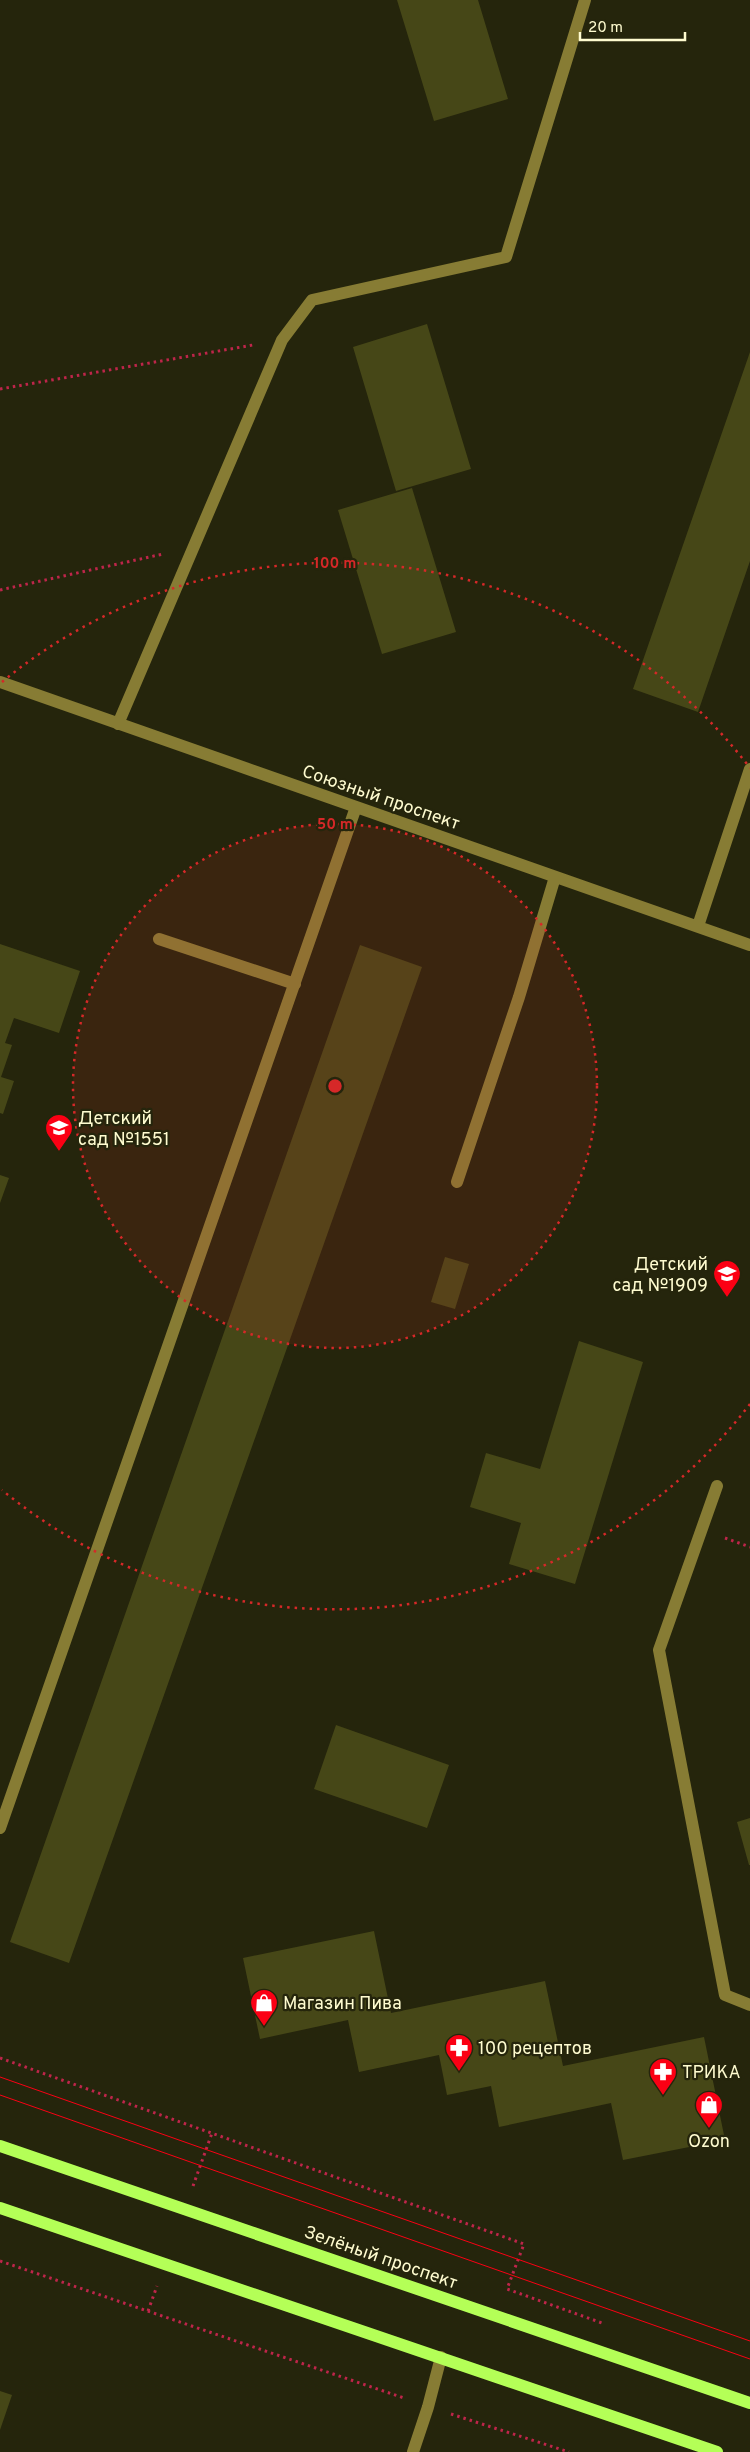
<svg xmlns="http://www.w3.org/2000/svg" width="750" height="2452" viewBox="0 0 750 2452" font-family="Overpass,sans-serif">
  <rect width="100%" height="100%" fill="#25250c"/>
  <path fill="#464717" d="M397,0H478L508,99L434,121Z
    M427,324L471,469L396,491L353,347Z
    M750,352V561L698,712L633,689Z
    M412,488L456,632L382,654L338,510Z
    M0,944L80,971L59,1033L14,1018L5,1043L12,1045L1,1077L14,1081L3,1114L0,1113Z
    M360,945L422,967L69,1963L10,1942Z
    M0,1175L9,1178L0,1203Z
    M445,1257L469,1264L455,1309L431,1302Z
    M579,1341L643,1362L575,1584L509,1564L521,1523L470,1507L486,1453L540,1469Z
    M336,1725L449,1765L427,1828L314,1789Z
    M750,1818V1865H749L737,1822Z
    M374,1931L391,2013L545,1981L563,2066L704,2037L725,2140L623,2160L611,2103L499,2127L491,2086L447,2095L439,2055L359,2072L348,2020L260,2039L243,1958Z
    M0,2391L12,2395L0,2430Z"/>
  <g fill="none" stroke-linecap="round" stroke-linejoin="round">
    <path stroke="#be254a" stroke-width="3" stroke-dasharray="2.5 4" stroke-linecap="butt" d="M0,389L253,345
      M0,590L163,554
      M725,1538L750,1547
      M0,2058L524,2244L507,2289L602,2323
      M193,2186L212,2133
      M0,2261L404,2398
      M148,2311L157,2286
      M451,2414L569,2452"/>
    <path stroke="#877c34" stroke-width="12" d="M0,682L750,945
      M118,724L282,340L312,300L506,257L585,0
      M698,926L750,769
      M159,939L295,984
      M457,1182L519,997L555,877
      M717,1486L659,1650L725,1995L750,2005
      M0,1828L356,807
      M413,2452L428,2407L441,2357"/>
    <path stroke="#b4ff57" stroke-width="12" d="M0,2146L750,2403
      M0,2208L717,2452"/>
    <path stroke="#fb0014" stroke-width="1" d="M0,2077L750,2341
      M0,2095L750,2359"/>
  </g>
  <circle cx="335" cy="1086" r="262" fill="#d62828" fill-opacity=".12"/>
  <g fill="none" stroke="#d62828" stroke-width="2.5" stroke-dasharray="2.5 5">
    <circle cx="335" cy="1086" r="262"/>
    <path d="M750 1404A523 523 0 0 1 2 1490M2 682A523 523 0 0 1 750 768"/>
  </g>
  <defs>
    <symbol id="school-pin" viewBox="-11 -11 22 30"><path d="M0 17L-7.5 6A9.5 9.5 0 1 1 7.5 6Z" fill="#fb0014" stroke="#25250c"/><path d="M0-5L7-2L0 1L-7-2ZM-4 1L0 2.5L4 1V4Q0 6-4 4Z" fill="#fff"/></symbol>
    <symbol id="shop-pin" viewBox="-11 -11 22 30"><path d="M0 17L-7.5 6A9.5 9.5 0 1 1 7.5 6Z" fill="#fb0014" stroke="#25250c"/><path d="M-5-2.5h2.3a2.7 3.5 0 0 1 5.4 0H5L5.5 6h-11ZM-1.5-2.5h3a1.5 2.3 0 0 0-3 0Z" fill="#fff"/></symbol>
    <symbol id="pharmacy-pin" viewBox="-11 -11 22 30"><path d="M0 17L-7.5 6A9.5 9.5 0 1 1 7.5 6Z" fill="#fb0014" stroke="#25250c"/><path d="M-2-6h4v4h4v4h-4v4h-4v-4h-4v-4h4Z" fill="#fff"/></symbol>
  </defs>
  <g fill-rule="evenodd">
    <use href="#school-pin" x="43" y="1112" width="32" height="43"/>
    <use href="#school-pin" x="711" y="1258" width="32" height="43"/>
    <use href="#shop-pin" x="248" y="1987" width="32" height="43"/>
    <use href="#pharmacy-pin" x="443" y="2032" width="32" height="43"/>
    <use href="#pharmacy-pin" x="647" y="2056" width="32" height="43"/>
    <use href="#shop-pin" x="693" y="2089" width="32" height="43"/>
  </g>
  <g text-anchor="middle" stroke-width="4.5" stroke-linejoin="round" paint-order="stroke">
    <g font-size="18" fill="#fffcd0" stroke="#25250c">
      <text transform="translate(381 797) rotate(19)" y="6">Союзный проспект</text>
      <text transform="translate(381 2257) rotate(19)" y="6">Зелёный проспект</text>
    </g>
    <g font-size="18" fill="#fffcd0" stroke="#25250c" text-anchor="start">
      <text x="78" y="1124">Детский<tspan x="78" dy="21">сад №1551</tspan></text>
      <text x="708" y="1270" text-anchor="end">Детский<tspan x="708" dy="21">сад №1909</tspan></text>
      <text x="283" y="2009">Магазин Пива</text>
      <text x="478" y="2054">100 рецептов</text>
      <text x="682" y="2078">ТРИКА</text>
      <text x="709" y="2147" text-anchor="middle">Ozon</text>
    </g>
  </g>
  <circle cx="335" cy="1086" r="8" fill="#d62828" stroke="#25250c" stroke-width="2.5"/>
  <g font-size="15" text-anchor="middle" font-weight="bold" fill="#d62828" stroke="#25250c" stroke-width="4.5" stroke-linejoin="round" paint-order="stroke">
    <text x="335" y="568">100 m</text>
    <text x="335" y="829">50 m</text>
  </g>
  <path d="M580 32v8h105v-8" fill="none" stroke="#fffcd0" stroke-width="2.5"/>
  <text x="588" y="32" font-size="15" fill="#fffcd0" stroke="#25250c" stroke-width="4" paint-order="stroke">20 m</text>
</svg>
